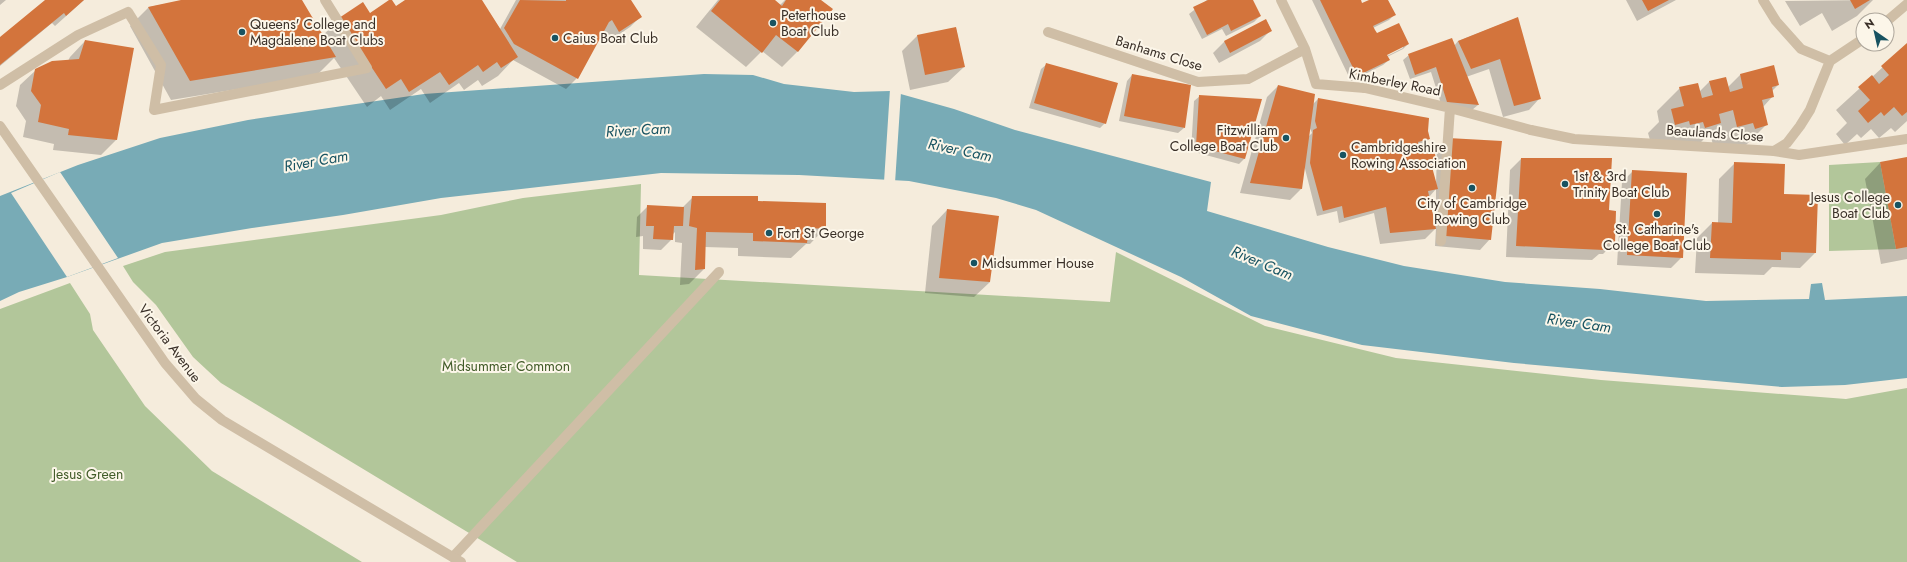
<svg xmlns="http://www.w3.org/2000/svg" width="1907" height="562" viewBox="0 0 1907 562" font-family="Jost,sans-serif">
  <rect width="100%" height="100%" fill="#f5ecdc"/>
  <path fill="#b2c69a" d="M1880,162L1896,249L1829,251V165Z
    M641,184L639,275L1110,302L1116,252L1265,326L1396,358L1601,380L1846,399L1907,388V562H517L221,383L193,357L156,305L133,282L123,266L165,252L441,215L523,198Z
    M70,283L90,314L93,330L145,406L212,471L362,562H0V309Z"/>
  <path fill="#78abb6" d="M704,74L753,75L784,84L854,92L890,91L954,109L1015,130L1211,182L1207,211L1328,247L1404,266L1505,282L1600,289L1706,301L1809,299L1811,284L1822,283L1825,300L1907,296V378L1845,385L1782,387L1514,363L1362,345L1251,316L1181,277L1036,210L996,198L909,181L799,175L661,173L441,198L343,215L252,228L162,243L67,277L19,292L0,301V196L78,165L160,138L248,120L424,94Z"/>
  <path fill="#f5ecdc" d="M890,89L901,92L895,183L884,182Z
    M60,172L118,258L67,277L11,193Z"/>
  <path fill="#0003" fill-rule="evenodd" d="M0,0H6L0,5Z
    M47,0H84L55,26L52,23L0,66V39Z
    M186,0H301L322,36L340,19L370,15L391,0L396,7L406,0H481L500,29L516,0H630L641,16L630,27L608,42L602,33L577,78L566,89L513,60L498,76L482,86L478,80L464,90L459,83L430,103L421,89L390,110L381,96L367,107L334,58L316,76L171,100L130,26L149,7Z
    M718,0H773L780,5L785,0H820L831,9L797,52L782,67L762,51L746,67L696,27Z
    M1207,0H1251L1260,16L1254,22L1226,36L1222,29L1202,39L1189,14Z
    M1312,0H1359L1362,5L1371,0H1387L1394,15L1389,20L1373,28L1376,35L1408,44L1403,49L1387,57L1389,60L1383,65L1351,81ZM1403,46V48L1383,58L1382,56Z
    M1626,0H1676L1637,21Z
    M1873,0L1857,16L1832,31L1822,13L1800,26L1785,1Z
    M1517,18L1539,99L1529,110L1503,117L1489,69L1466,77L1478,105L1472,110L1442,107L1431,72L1410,79L1403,60L1409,55L1454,46L1458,41Z
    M1266,20L1271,30L1260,41L1219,63L1213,53L1224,42Z
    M956,28L964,67L948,82L910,90L902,51L917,36Z
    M85,41L116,140L101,155L53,150L54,144L23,137L26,121L16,106L20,85L36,70L68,61L70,57Z
    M1907,45V121L1895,132L1891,128L1879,138L1871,129L1861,138L1857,134L1845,145L1836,134L1847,123L1836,110Z
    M1047,64L1105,123L1100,128L1029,108L1041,69Z
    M1132,75L1184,128L1178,133L1119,121L1127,81Z
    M1740,75L1778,85L1772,91L1773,96L1763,107L1767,124L1744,147L1714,149L1710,133L1697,146L1652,147L1648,133L1659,122L1657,111L1680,88L1699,92L1709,82L1728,87Z
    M1278,86L1312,105L1318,99L1427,131L1429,139L1421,147L1436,165L1432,169L1436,185L1437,150L1448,139L1490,239L1480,250L1435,246L1436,228L1425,239L1380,244L1374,213L1339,223L1337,211L1317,216L1304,165L1301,189L1290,200L1240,193L1267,97ZM1309,126L1312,133L1308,137ZM1436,189V226H1435L1429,197Z
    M1200,96L1261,100L1244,159L1239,164L1191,151L1194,101Z
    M1907,158V259L1881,264L1865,179L1880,163Z
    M1521,159L1608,210L1614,243L1603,254H1599L1592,260L1506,257L1510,170Z
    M1735,163L1783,195L1817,196L1815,253L1800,268L1772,267L1764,275L1695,273L1697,238L1712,223H1718L1719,179Z
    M1633,171L1682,257L1671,268L1617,265L1622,182Z
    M693,197L757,202L825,228L810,244H806L791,258L738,256V248L705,247L704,269L689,284L680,285L682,243L675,242V232L672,235V239L661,250L643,249V236L636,237L637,217L648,206L682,208Z
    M947,210L990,282L974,297L925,293L932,226Z"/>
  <path fill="#d3743c" d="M45,0H84L66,16L64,13L0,65V37Z
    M181,0H302L336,57L190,81L148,7Z
    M389,0H392L396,6L405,0H482L518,57L501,68L497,62L483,72L478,65L449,85L440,72L409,92L401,79L386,89L339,18L363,2L370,13Z
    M520,0L566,1V0H631L642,17L619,32L612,20L609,22L578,79L514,44L504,28Z
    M720,0H775L782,6L786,0H821L833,9L798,52L776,35L762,53L711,11Z
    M1208,0H1253L1261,16L1231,31L1228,24L1207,35L1193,7Z
    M1320,0H1361L1362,3L1369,0H1388L1396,15L1373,26L1375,30L1377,33L1399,23L1409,44L1387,55L1390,60L1357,76Z
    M1642,0H1669L1648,11Z
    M1850,0H1870L1855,9Z
    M1518,17L1541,99L1514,106L1500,59L1471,69L1458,41Z
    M1266,19L1272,31L1230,53L1224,41Z
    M956,27L965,67L925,75L917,35Z
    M1452,38L1479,105L1447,102L1436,67L1415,75L1408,54Z
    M85,40L134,48L117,140L68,135L69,129L38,122L41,105L31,91L35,69L52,61L79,59Z
    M1907,43V112L1902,116L1894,107L1884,116L1881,112L1868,123L1858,111L1870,100L1858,87L1872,75L1879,84L1889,75L1881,66Z
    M1046,63L1118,83L1106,124L1034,103Z
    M1774,65L1779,85L1772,87L1774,97L1762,100L1768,125L1755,129L1753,123L1737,127L1733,110L1719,114L1721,123L1705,128L1703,122L1690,125L1689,121L1675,125L1671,109L1684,106L1679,87L1698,83L1702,98L1713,95L1709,81L1726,77L1730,92L1737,90L1743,88L1740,74Z
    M1132,74L1191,85L1185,128L1124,116Z
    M1278,85L1315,94L1302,189L1250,183Z
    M1199,95L1262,99L1245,159L1196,146Z
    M1318,98L1429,118L1428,131L1430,139L1418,142L1419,146L1433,143L1437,165L1432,167L1438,189L1428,191L1436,229L1390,233L1386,207L1344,218L1342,206L1323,211L1310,163L1313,130L1317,128L1315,121Z
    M1448,138L1502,141L1491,240L1446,236Z
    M1907,157V247L1896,249L1880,162Z
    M1521,158H1612L1609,210L1616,211L1615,244L1604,243V250L1516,246Z
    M1734,162L1785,164L1784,194L1818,195L1816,253L1781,252V260L1710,258L1712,222L1732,223Z
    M1632,170L1687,173L1683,258L1627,255Z
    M692,196H758V201L826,203V229L809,228L807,243L753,241V233L706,232L705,269L695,270L697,228L689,226Z
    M647,205L684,207L683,226H674L673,240L653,239L654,226H646Z
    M947,209L999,216L990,282L939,278Z"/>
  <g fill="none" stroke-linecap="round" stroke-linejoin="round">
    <path stroke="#cfbea6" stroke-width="10" d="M0,85L78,35L128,12L161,65L154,110L367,68L325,0
      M1365,88L1450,108L1531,130
      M1774,151L1799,155L1907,139
      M1441,241L1450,108
      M453,557L719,272"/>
    <path stroke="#cfbea6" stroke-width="10" d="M1281,0L1305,49L1316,84L1365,88
      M1763,0L1776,21L1801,49L1830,61
      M1887,21L1907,4
      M1048,32L1198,82L1248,79L1305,49
      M1531,130L1574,139L1774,151L1787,143L1800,126L1810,110L1830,61L1863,39"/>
    <path stroke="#cfbea6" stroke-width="10" d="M0,126L165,363L196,399L222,420L461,562"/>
  </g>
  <g fill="#185361" stroke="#fcf6e9" stroke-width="1.5">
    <circle cx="773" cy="23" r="4"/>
    <circle cx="242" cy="32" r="4"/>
    <circle cx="555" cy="38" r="4"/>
    <circle cx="1286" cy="138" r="4"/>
    <circle cx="1343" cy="155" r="4"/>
    <circle cx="1565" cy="184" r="4"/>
    <circle cx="1472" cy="188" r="4"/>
    <circle cx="1898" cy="205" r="4"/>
    <circle cx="1657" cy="214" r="4"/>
    <circle cx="769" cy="233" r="4"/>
    <circle cx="974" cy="263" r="4"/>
  </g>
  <g text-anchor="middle" stroke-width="4" stroke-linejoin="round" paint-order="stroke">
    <g font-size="14" fill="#3a3028" stroke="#fcf6e9" text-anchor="start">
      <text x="781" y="20">Peterhouse<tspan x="781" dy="16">Boat Club</tspan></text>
      <text x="250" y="29">Queens' College and<tspan x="250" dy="16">Magdalene Boat Clubs</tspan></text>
      <text x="563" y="43">Caius Boat Club</text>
      <text x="1278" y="135" text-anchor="end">Fitzwilliam<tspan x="1278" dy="16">College Boat Club</tspan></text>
      <text x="1351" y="152">Cambridgeshire<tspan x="1351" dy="16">Rowing Association</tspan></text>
      <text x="1573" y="181">1st &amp; 3rd<tspan x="1573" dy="16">Trinity Boat Club</tspan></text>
      <text x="1890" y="202" text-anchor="end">Jesus College<tspan x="1890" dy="16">Boat Club</tspan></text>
      <text x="1472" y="208" text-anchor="middle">City of Cambridge<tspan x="1472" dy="16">Rowing Club</tspan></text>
      <text x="1657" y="234" text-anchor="middle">St. Catharine's<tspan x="1657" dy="16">College Boat Club</tspan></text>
      <text x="777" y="238">Fort St George</text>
      <text x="982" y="268">Midsummer House</text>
    </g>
    <g font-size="14" fill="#3a3028" stroke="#fcf6e9">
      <text transform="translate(1159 53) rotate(17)" y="5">Banhams Close</text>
      <text transform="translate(1395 82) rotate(11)" y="5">Kimberley Road</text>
      <text transform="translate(1715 133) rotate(4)" y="5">Beaulands Close</text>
      <text transform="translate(170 343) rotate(53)" y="5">Victoria Avenue</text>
    </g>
    <g font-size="14" fill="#425c29" stroke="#fcf6e9">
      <text x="506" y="371">Midsummer Common</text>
      <text x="88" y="479">Jesus Green</text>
    </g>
    <g font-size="15" font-style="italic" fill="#185361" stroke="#fcf6e9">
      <text transform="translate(638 130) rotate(-3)" y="5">River Cam</text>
      <text transform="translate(960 150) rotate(12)" y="5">River Cam</text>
      <text transform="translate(316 161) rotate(-10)" y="5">River Cam</text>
      <text transform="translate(1262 263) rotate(23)" y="5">River Cam</text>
      <text transform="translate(1579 323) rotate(8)" y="5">River Cam</text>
    </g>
  </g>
  <g transform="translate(1875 32) rotate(326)"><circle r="19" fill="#fcf6e9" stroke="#aea79c"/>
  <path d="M0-3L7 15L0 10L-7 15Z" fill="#185361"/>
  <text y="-6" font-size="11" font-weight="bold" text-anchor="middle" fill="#3a3028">N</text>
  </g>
</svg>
